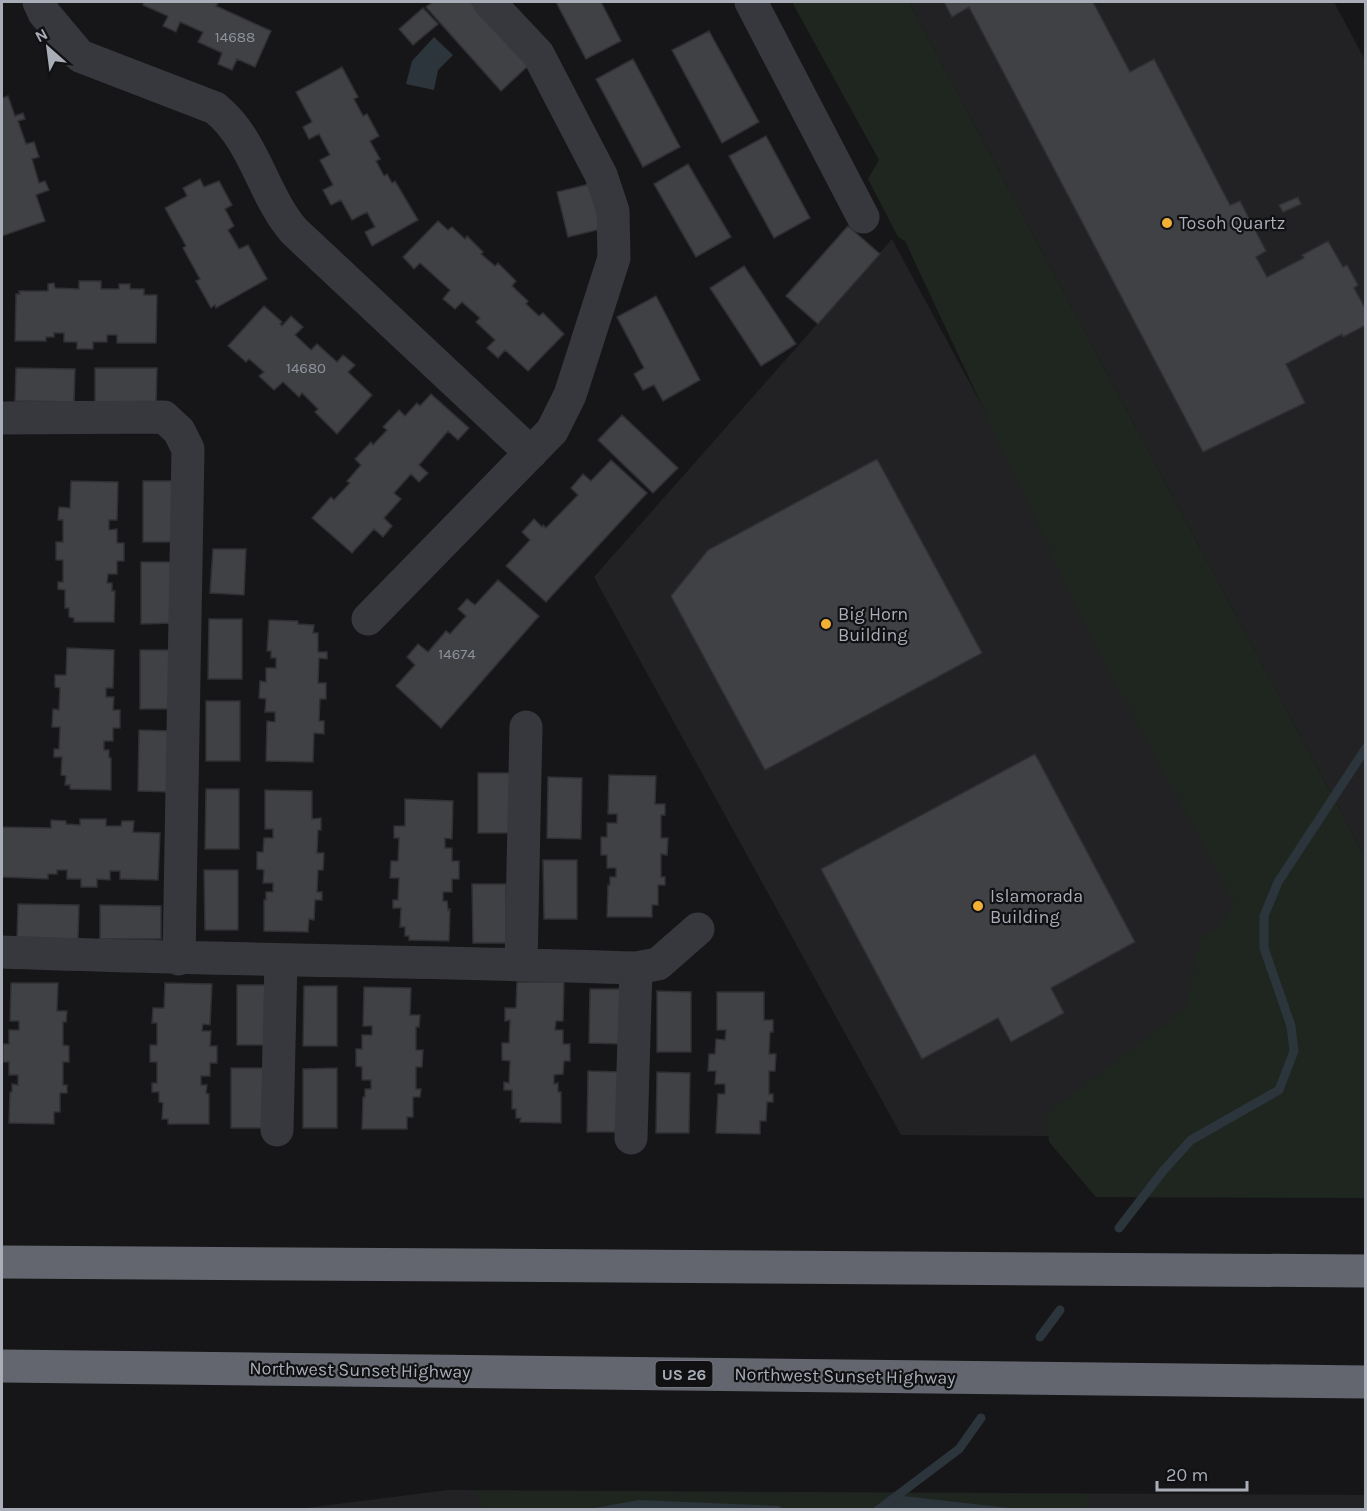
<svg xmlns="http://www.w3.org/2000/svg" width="1367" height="1511" viewBox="0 0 1367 1511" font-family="Karla,sans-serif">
  <rect width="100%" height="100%" fill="#161618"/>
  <path fill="#222225" d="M909,2H1334L1366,62L1365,857Z
    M892,239L1365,1114V1138L901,1135L594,577Z
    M448,1490L1366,1495L1365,1510H290Z"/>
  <path fill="#1e261f" d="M792,2H909L1365,857V1198L1096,1197L1049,1142L1046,1114L1185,1009L1200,940L1218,927L1234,902L1088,632L905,241L898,237L868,179L879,160Z
    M475,1491L1091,1494L1085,1510H482Z"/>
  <path fill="#2c353c" d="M434,37L453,55L438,70L434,90L406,84L412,61Z
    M903,1496L1019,1509H879L881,1503L887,1498Z
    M639,1500L779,1506L783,1509H589Z"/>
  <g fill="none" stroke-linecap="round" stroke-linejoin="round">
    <path stroke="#2c353c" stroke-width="9" d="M1119,1228L1163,1171L1191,1140L1279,1090L1294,1051L1291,1026L1264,948V916L1278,882L1366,748
      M1040,1337L1060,1310
      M878,1510L959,1449L981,1418"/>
  </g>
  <path fill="#404145" stroke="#303034" stroke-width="1.5" d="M144,2H219L216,6L271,31L255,67L237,59L232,70L218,64L222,53L198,42L203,32L180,22L176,32L163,26L168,16L143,5Z
    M433,2H471L528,66L501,91L426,7Z
    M556,2H601L621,41L586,59Z
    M944,2H1093L1130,72L1154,59L1230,205L1240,201L1266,251L1256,257L1267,277L1304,258L1302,255L1328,241L1343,267L1347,265L1358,285L1354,288L1366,310V325L1343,337L1342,334L1286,364L1305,403L1203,452L969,7L952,17Z
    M423,8L438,24L413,45L399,29Z
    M709,31L759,122L722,143L672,50Z
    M633,59L680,147L643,167L596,79Z
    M342,67L358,97L354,99L363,116L367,114L379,136L370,141L380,159L376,161L384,176L387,174L392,183L395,181L418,220L372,246L365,232L375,227L367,212L352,220L341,200L331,205L323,190L333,185L320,160L330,155L319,134L309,139L303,127L312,122L296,92Z
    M2,95L3,98L8,96L15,116L23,113L25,119L18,121L26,144L34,142L39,157L32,159L39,183L45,181L49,190L36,195L45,221L2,236Z
    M766,136L810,218L774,238L729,156Z
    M688,164L731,237L696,257L654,184Z
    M200,179L204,187L219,181L232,205L225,209L234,226L228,230L239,249L248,245L267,279L216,308L215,305L211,308L196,281L200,279L183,248L186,246L165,208L187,196L183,188Z
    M590,184L601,229L568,237L557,192Z
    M1298,197L1301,204L1283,212L1279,205Z
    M438,221L448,230L452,227L465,239L467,236L483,252L481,254L495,266L498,263L516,281L512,286L528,301L526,304L539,316L543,313L564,334L528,371L505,350L498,358L487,348L495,340L476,322L480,318L462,302L455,309L443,299L450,290L420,263L414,269L403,257Z
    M848,226L880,254L818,324L786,296Z
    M744,266L796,344L761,366L710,288Z
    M79,281H101V289H119V284H130V289H144V295H157L156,343H117V335H107V342H93V349H77V342H64V333H54V337H46V341H15L16,294H20L19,291H48V284L54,283L55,288L79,289Z
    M656,296L700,380L663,401L654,385L643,390L634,374L644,368L617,317Z
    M264,306L282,322L280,324L282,326L291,316L303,327L295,335L311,350L317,344L337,362L343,355L355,365L348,372L372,395L337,434L315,412L318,409L302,393L299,397L283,382L274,390L259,376L264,372L249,359L246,362L228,346Z
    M16,368L75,369L74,402L15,401Z
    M95,368H157L156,403L95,402Z
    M431,394L469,428L458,440L448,431L419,465L428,473L419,482L411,474L394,493L401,499L384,518L392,526L383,537L374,529L352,553L312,518L331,497L334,500L350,483L347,481L361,465L355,459L371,442L373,445L387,430L383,427L399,410L405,416L417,403L420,406Z
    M622,415L678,468L653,493L598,440Z
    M877,459L982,653L765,770L671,596L708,550Z
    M611,460L647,493L546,602L506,566L530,540L522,532L534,519L542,527L543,525L546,528L578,495L571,488L583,474L591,481Z
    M71,481L118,482L117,520H109V530L117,529V543H124V561H117V574H108L107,583H112V591H115L114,622H74V618L69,617V608H65V590L58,589V582H63V560H56V542H63V520H58L59,507L70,508Z
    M143,481H177V542H143Z
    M213,549H246L244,595L210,593Z
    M141,562H175V623L141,624Z
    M498,580L539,616L441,728L396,686L415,665L407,657L418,644L428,652L446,631L450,634L466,616L458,609L467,599L475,605Z
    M209,619H242V679H208Z
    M269,620L298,621V624L314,625L313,633H318V652H327V659L319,658L318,683H326V699H320L319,721H324V734L314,733L313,762L266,761L267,721L275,722V712H265L266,699L259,698L260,681L266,682V668H276V658H271V651H267Z
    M67,648L114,650L113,688H106V697H114L113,710H120V728H113V741H104V750H109V758H111V790L70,789V785H65L66,776L61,775L62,757H54V749H59L60,727H52L53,709L59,710L60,688L55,687V675H66Z
    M140,650H173V709H140Z
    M206,701H240V761H206Z
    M139,730L173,731L172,792L138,791Z
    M1035,754L1135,942L1051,988L1064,1013L1011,1042L998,1018L922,1059L821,869Z
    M478,773H512L511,833H478Z
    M609,775L656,776L655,804H665V815H661V838H668L667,855L661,854V877H665V885H658V905H652V917H607L608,885H610V877H616V868H607V855H601V837H607V823H617V814H608Z
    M548,777L582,778L581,839L547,838Z
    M206,789H239V849H205Z
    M265,790L312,791V819L321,818V830H318L317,853H324L323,870H318L317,892H322V900H315L314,920L309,919L308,932L264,931V900H266V892H273V883H263L264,870L257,869V852H263L264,838H273V829H265Z
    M405,799L453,801L452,839L445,838V848H452V861H459V879H452V892H443V901H447L448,910L450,909L449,941L409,940V936H405V927H400L401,908H393V900H398L399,878H390L391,861H398L399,838H394V826H405Z
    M80,819H106V826H121L122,821H134L133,832L160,833L158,880L120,879V871H110V880L97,879V887H81V879H67V870H57V874H48V879L2,877V827L51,828V820L66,821V824L80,825Z
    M543,860H577V919H544Z
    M204,870H238V930H205Z
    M472,884H506V943H473Z
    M18,904L79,905L78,939L17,938Z
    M100,905L161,906V939H100Z
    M517,982H564L563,1021H556L555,1030H563V1044H570V1061H564L563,1074L554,1075V1084L558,1083V1092H561V1123L520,1122L521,1118H516V1109H512V1090H504V1082L509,1083L510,1061L502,1060V1043H509L510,1020L505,1021V1008H516Z
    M11,983H58L57,1011H67L66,1022H63V1045L69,1046V1062H63V1085H67V1093H60V1112H54V1124L9,1123L10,1092H12V1084L18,1085V1075H9V1062H3V1044H9V1030H19V1021H10Z
    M165,983L212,984L210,1025L203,1024L202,1031H211L210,1046H217V1063H210V1076H201V1085H207L206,1093L209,1094V1124H168V1119H162L163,1103L159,1102V1092H152V1083H157V1062H150V1045H157V1023H152L153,1008H164Z
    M237,985H270V1045H237Z
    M304,986H337V1046H303Z
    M364,987L411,988L410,1015H420L419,1027H416V1050H423L422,1067H416V1089H421L420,1097H413V1117H407V1129H362L363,1097H365V1089H371V1080H362V1067L356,1066V1049H362V1035H372V1026H363Z
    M590,989H625L623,1044L589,1043Z
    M657,991L691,992V1052H657Z
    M717,992H764V1020H773V1032H770L769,1054H776L775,1071H769V1094H773V1102H767L766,1121H760V1134L716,1133L718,1094H725V1084H715L716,1071H708L709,1054H715L716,1039L725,1040L726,1030H717Z
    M231,1068H265V1128H231Z
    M337,1068V1128H303V1069Z
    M588,1071L622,1072L620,1132H587Z
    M657,1072L690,1073L689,1133H656Z"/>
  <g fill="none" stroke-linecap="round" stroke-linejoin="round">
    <path stroke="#37383d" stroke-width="33" d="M39,2L44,13L80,56L215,108C255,140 262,194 294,231L531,453
      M751,2L863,217
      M2,418L164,417L179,431L188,449L179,959
      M368,619L552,431L570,395L614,258L613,211L601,175L538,54L489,2
      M2,952C213,960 424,961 636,968L658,964L698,929
      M521,964L526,727
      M277,1130L281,960
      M631,1138L636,968"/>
    <path stroke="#63666e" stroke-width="33" d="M2,1262L1366,1271
      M2,1366L1366,1382"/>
  </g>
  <g fill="#f2b134" stroke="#111113" stroke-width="2">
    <circle cx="1167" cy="223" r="6"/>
    <circle cx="826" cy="624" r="6"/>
    <circle cx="978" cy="906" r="6"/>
  </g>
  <g text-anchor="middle" stroke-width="4.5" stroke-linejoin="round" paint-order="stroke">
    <g font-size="15" fill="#8e929b">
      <text x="235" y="42">14688</text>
      <text x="306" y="373">14680</text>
      <text x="457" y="659">14674</text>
    </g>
    <rect fill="#111113" stroke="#7b7e86" stroke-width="1.5" x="655.5" y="1361" width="57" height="26" rx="4.5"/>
    <g font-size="16" font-weight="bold" fill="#a8adb8">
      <text x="684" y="1380">US 26</text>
    </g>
    <g font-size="18" fill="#a8adb8" stroke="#111113" text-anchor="start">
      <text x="1179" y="229">Tosoh Quartz</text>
      <text x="838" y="620">Big Horn<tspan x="838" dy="21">Building</tspan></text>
      <text x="990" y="902">Islamorada<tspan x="990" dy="21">Building</tspan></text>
    </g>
    <g font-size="18" fill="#a8adb8" stroke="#111113">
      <text transform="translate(360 1370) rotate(1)" y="6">Northwest Sunset Highway</text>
      <text transform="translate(845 1376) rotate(1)" y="6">Northwest Sunset Highway</text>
    </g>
  </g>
  <rect width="1367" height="1511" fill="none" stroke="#a8adb8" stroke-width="6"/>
  <g transform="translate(48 48) rotate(332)" stroke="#111113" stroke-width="4.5" paint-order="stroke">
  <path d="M0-4.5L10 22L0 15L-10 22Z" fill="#a8adb8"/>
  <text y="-9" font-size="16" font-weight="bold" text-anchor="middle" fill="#a8adb8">N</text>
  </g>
  <path d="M1157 1481v9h90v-9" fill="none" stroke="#a8adb8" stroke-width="3"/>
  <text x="1166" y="1481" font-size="18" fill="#a8adb8" stroke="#111113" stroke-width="4.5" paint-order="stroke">20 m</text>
</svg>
